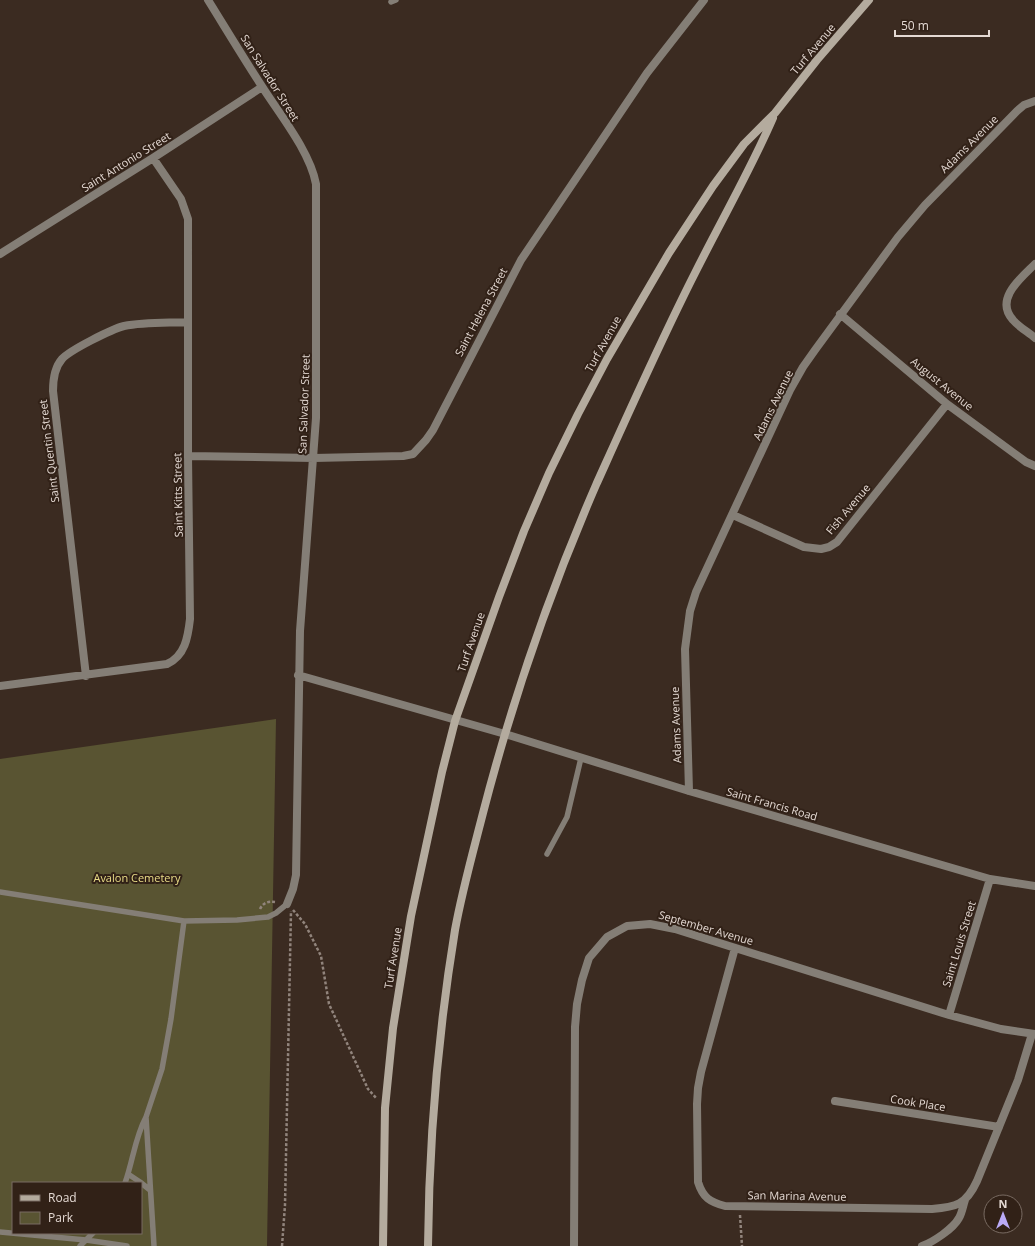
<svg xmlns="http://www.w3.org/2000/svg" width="1035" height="1246" viewBox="0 0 1035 1246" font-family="'Open Sans',sans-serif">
  <rect width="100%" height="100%" fill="#3b2b21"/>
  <path fill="#595432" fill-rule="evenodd" d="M276,719L267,1246H0V759ZM13,1183H141V1233H13Z"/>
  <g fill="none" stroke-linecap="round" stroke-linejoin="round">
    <path stroke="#91847c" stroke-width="2.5" stroke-dasharray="3 2" stroke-linecap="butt" d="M260,909C263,903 268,901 275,902
      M293,910L305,924L321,956L329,1004L368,1089L377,1099
      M740,1215L742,1246
      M282,1246L285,1205L291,911"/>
    <path stroke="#847e76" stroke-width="5.5" d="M391,2L396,0
      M547,854L567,817L581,758
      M0,892L184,921L237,920L268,917L276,913L287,904
      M128,1174L140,1182L150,1190
      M125,1183C133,1161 135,1137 146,1117
      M0,1232L86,1240L127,1246
      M80,1246L93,1233
      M154,1246L146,1117L162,1069L171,1019L184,921"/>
    <path stroke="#847e76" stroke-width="8" d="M208,0C226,29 244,59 263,88C281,116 310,152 316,184V418L300,631L296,875L293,889L287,904
      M0,254L153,158L262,87
      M1035,264C1021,278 994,299 1013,320C1019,327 1028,332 1035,338
      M840,314L947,404L1026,462L1035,466
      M188,456L314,458L403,456L413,454L426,440L433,430L521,260L647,73L704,0
      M733,515L804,547L821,549L829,547L837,542L947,404
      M298,675L505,734L689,791L966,872L990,879L1035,886
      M86,676L53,391C53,380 54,368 62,359C70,350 112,329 124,326C144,322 167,323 188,322
      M0,686L167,664C185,656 188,637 190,619L188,456V219L181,199L153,158
      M689,791L685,649L690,611L696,592L790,390L803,367L815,350L898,237L925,205L1017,111L1024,105L1035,101
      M735,948L701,1072L698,1088L697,1104L698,1182C703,1198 710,1202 725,1206L932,1209C956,1207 966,1205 977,1181L1018,1080L1032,1034
      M949,1015L990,879
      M835,1101L999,1127
      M574,1246L575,1027L577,1004L582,980L589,958L607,937L627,926L650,924L675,929L949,1015L1001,1029L1035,1034
      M922,1246C933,1242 953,1229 959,1218C962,1213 963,1206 965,1200"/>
    <path stroke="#b4ab9e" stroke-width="8" d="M383,1246L385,1108L393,1028L411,916L442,772L455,721L499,597L524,531L549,473L578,414L607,359L669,253L713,186L744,144L775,113L817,60L869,0
      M428,1246C429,1140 438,1034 455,930C462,891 473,852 483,813C512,701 550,591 596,485C628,414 660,342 695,273C721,221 750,171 773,118"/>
  </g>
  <g text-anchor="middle" stroke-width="4" stroke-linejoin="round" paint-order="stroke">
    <g font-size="11" fill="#e4d9d3" stroke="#312117">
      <text transform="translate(813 49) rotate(-50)" y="4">Turf Avenue</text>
      <text transform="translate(270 78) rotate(58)" y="4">San Salvador Street</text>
      <text transform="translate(969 144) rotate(-45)" y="4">Adams Avenue</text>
      <text transform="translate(126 162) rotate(-32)" y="4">Saint Antonio Street</text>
      <text transform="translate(481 312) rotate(-62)" y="4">Saint Helena Street</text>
      <text transform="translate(603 344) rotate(-61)" y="4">Turf Avenue</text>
      <text transform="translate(942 384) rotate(39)" y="4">August Avenue</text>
      <text transform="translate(304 404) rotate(-88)" y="4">San Salvador Street</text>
      <text transform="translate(773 405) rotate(-64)" y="4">Adams Avenue</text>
      <text transform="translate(49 451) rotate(-97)" y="4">Saint Quentin Street</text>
      <text transform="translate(178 495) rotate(-91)" y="4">Saint Kitts Street</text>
      <text transform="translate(848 509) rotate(-50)" y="4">Fish Avenue</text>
      <text transform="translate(471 642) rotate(-71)" y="4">Turf Avenue</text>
      <text transform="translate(676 725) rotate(-92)" y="4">Adams Avenue</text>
      <text transform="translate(772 804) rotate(16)" y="4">Saint Francis Road</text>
      <text transform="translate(706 928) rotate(16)" y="4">September Avenue</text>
      <text transform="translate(959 944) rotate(-73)" y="4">Saint Louis Street</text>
      <text transform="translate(393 958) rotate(-81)" y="4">Turf Avenue</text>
      <text transform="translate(918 1103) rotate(9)" y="4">Cook Place</text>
      <text transform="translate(797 1196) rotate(1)" y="4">San Marina Avenue</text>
    </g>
    <g font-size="11" fill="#e9dc88" stroke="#312117">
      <text x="137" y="882">Avalon Cemetery</text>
    </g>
  </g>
  <rect x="12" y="1182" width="130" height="52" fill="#312117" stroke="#796b62"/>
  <rect x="20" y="1195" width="20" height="6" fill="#b4ab9e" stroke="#796b62"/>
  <text x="48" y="1202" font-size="12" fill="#e4d9d3">Road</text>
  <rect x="20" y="1212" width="20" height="12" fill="#595432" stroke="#796b62"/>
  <text x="48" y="1222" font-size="12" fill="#e4d9d3">Park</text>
  <g transform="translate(1003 1214)"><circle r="19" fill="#312117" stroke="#796b62"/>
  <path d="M0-3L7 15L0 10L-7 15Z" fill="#baaaf6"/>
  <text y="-6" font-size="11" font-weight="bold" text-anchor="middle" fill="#e4d9d3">N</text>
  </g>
  <path d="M895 30v6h94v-6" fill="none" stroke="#e4d9d3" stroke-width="2"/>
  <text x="901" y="30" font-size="12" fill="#e4d9d3" stroke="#312117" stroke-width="3" paint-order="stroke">50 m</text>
</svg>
